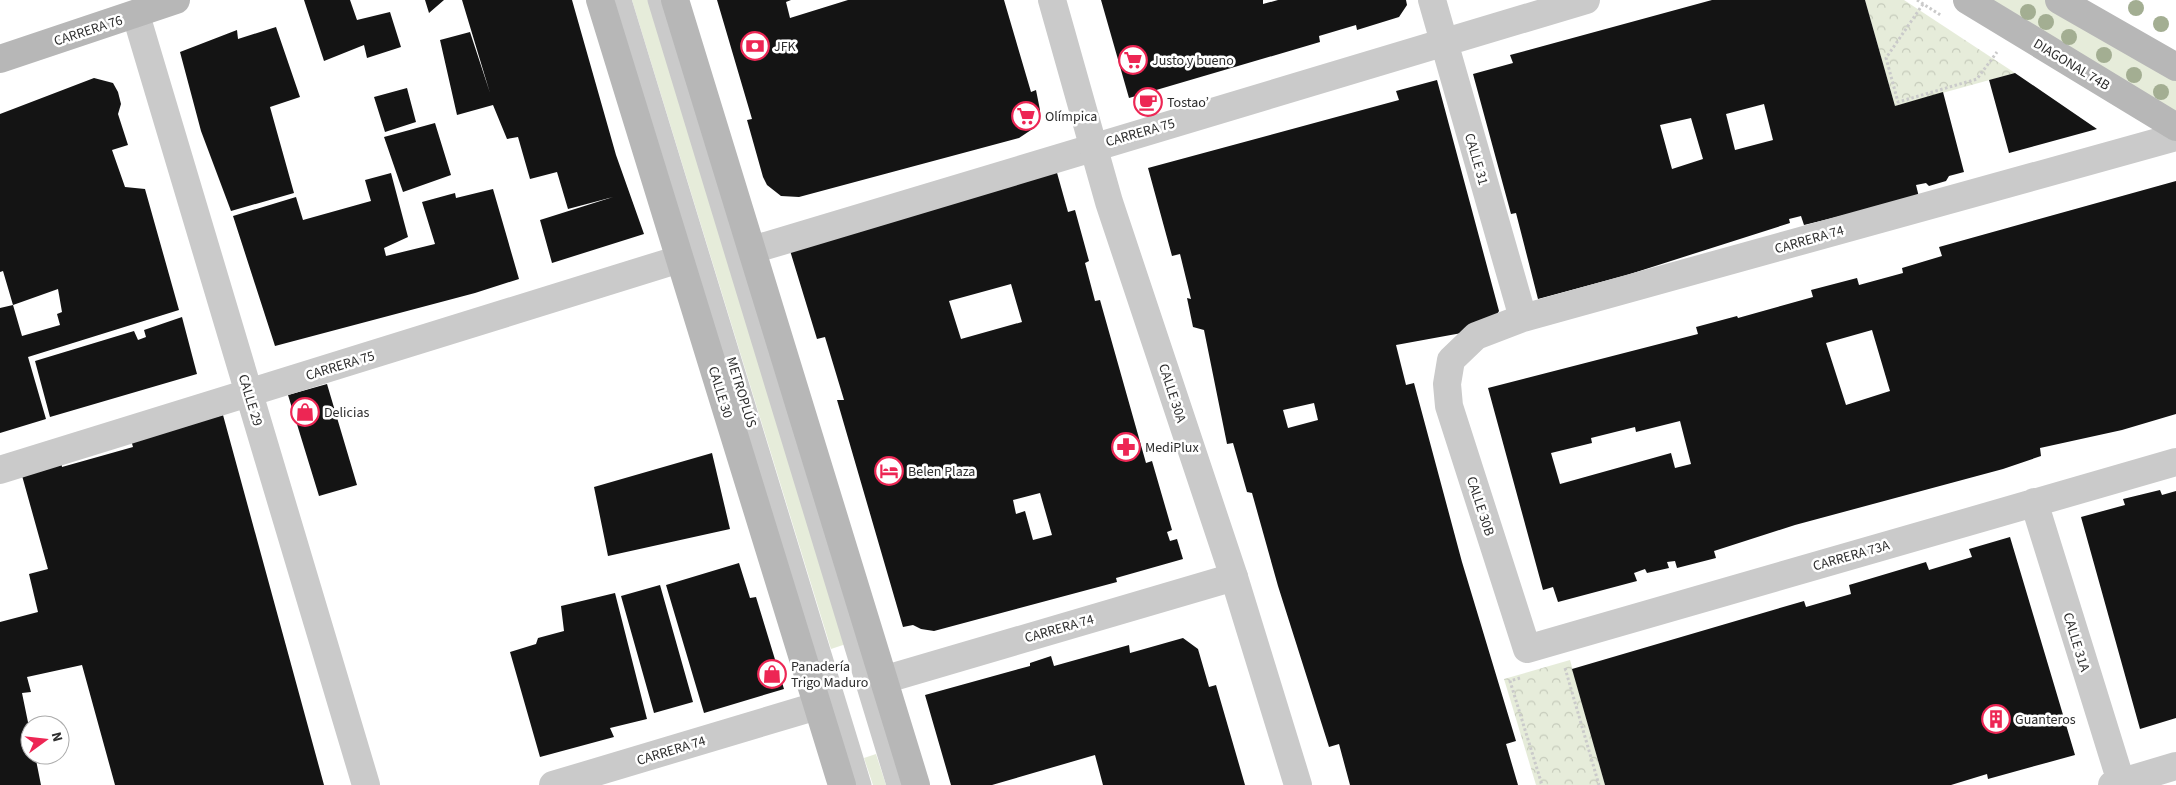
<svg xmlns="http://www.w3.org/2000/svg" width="2176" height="785" viewBox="0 0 2176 785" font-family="'Source Sans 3',sans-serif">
  <defs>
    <pattern id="forest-crowns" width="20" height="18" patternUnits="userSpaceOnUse" patternTransform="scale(1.25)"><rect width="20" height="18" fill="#e6ecda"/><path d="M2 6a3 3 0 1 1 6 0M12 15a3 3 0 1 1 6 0" fill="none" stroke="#c6cbbb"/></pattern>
  </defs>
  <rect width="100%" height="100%" fill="#fff"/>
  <path fill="#e6ecda" d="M632,0H649L846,644L831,649Z
    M1967,0H2059L2176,67V127Z
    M876,754L886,785H873L864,758Z"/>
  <path fill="url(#forest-crowns)" d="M1865,0H1904L2015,73L1895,106Z
    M1570,660L1605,785H1536L1504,679Z"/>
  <path fill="#141414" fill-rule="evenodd" d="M304,0H350L357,20L390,12L401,47L367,58L364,45L324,61Z
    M425,0H444L429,13Z
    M462,0H572L616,155L644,234L552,263L540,220L613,197L568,209L557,172L530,179L518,137L507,139L493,105L457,115L440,40L470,32L490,93Z
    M717,0H791L786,2L790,18L848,0H1004L1031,92L1036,90L1040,110L1038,119L1034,128L1019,138L799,197L781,196L767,185L763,177L747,120L752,119Z
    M1101,0H1263V4L1278,0H1406L1407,5L1399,17L1357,30L1356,25L1319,36L1320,42L1129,98Z
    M1712,0H1865L1895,106L1943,92L1964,172L1949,176L1946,181L1929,186L1926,183L1916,185L1919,197L1804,225L1801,216L1789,219L1790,223L1627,275L1538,299L1516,213L1511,214L1473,74L1513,63L1510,55ZM1764,104L1773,140L1735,150L1726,114ZM1691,118L1703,159L1672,169L1660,125Z
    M276,27L300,97L270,107L294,193L231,211L201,131L180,52L237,30L238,39Z
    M2015,73L2097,129L2009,153L1989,80Z
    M94,78L113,83L118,92L121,104L118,114L128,145L112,150L125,187L145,189L179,310L28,357L46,419L0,433V308L13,305L22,336L60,325L57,314L62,312L58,289L13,305L3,271L0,272V114Z
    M1437,80L1499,311L1489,328L1396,345L1406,385L1414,383L1462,562L1516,741L1506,744L1518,785H1350L1339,744L1329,747L1278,586L1252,493L1247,492L1233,443L1227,444L1204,330L1193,327L1187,298L1191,299L1180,254L1172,256L1148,168L1399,100L1396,91ZM1314,403L1318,420L1288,428L1283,410Z
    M407,88L416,122L385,132L374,97Z
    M435,123L451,175L403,192L384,137Z
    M1054,162L1068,212L1075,210L1089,261L1085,263L1095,301L1100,300L1146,463L1152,461L1172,530L1167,532L1170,541L1177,539L1183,559L1116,578L1117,582L934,631L921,629L913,625L903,627L837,400H844L825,337L817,339L788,244ZM1011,284L1022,322L961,339L949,301ZM1040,493L1052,535L1033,540L1025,511L1016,514L1013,500Z
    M391,173L408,237L384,248L386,256L435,244L422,202L455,193L456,198L493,189L519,279L475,293L275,346L233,216L296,197L303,220L371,201L365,180Z
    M2176,181V414L2122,430L2040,448L2041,456L2003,469L1795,525L1714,551L1716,558L1677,568L1675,561L1667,562L1669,568L1647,573L1645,569L1634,573L1637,581L1558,602L1553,587L1543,590L1488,388L1698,334L1696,327L1737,316L1738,318L1813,297L1811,290L1857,278L1859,285L1903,273L1902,268L1942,256L1939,247ZM1872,330L1890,391L1846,405L1826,343ZM1680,421L1691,464L1675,468L1671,453L1560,484L1551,453L1592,443L1591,438L1635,427L1636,432Z
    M182,317L197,374L50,417L35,361L134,331L138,340L146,337L144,330Z
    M327,384L357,485L319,496L288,395Z
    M223,415L324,785H115L82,665L27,677L31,692L22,693L30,732V755H35L41,785H0V622L38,612L29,574L48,569L21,472L61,461L62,467L133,447L131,440Z
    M712,453L730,529L608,556L594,487Z
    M2160,490L2162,495L2176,491V718L2140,729L2081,517L2125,505L2123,499Z
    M2010,537L2075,755L1988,779L1987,774L1951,785H1605L1572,669L1804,601L1806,607L1851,594L1849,585L1926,562L1929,570L1972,557L1969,549Z
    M739,563L750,598L756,597L784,689L704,713L666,585Z
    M660,585L693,702L654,713L621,596Z
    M615,593L647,719L610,728L614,737L540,757L510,652L536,644L538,638L564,631L561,606Z
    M1183,638L1198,649L1209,687L1216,685L1245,785H1103L1095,755L992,785H951L925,695L1030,666V663L1051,656L1054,666L1129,645L1130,653Z"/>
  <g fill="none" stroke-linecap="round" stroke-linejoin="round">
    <path stroke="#cacaca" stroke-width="3" stroke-dasharray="2.5 2.5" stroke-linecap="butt" d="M1917,0L1942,16
      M1923,4L1886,58L1898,102L1977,79L1997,52
      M1565,668L1599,785
      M1520,678L1510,681L1542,785"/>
    <path stroke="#cacaca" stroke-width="19" d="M622,0L862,785
      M657,0L896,785"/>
    <path stroke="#cacaca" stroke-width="28" d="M1432,0L1523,318
      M136,15L366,785
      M2176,137L1523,318L1476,336L1451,360L1447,384L1449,406L1527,649L2176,462
      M752,250L1586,0
      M0,470L680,259
      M2034,502L2121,782
      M883,680L1234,577
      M553,785L817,706
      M2112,785L2176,766"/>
    <path stroke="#cacaca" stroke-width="28" d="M1052,0L1109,202L1234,577L1298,785"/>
    <path stroke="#b7b7b7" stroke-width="28" d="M600,0L842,785
      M675,0L916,785
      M1967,0L2176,127
      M2059,0L2176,67
      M0,59L176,0"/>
  </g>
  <g fill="#a3ae92">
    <circle cx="2136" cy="8" r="8"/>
    <circle cx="2028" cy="12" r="8"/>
    <circle cx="2046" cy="22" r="8"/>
    <circle cx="2161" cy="24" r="8"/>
    <circle cx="2069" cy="37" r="8"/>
    <circle cx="2104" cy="55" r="8"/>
    <circle cx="2134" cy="75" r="8"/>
    <circle cx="2161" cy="92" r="8"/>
  </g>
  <defs>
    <symbol id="bank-ring" viewBox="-11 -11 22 22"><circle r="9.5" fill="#fff" stroke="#ed2654" stroke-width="1.5"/><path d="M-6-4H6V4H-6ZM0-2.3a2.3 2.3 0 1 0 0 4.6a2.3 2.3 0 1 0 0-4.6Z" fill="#ed2654"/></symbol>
    <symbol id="supermarket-ring" viewBox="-11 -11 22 22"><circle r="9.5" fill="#fff" stroke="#ed2654" stroke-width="1.5"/><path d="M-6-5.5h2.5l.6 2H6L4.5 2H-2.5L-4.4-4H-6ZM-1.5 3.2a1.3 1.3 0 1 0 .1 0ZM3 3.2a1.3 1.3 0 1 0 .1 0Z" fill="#ed2654"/></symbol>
    <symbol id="cafe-ring" viewBox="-11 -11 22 22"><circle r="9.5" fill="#fff" stroke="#ed2654" stroke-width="1.5"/><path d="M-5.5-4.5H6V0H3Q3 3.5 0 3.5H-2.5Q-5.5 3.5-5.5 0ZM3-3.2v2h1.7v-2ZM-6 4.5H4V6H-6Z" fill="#ed2654"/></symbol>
    <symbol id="shop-ring" viewBox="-11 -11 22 22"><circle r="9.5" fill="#fff" stroke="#ed2654" stroke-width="1.5"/><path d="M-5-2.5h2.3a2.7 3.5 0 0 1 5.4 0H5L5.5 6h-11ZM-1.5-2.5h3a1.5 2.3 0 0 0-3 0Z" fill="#ed2654"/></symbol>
    <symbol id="pharmacy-ring" viewBox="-11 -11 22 22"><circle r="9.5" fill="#fff" stroke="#ed2654" stroke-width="1.5"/><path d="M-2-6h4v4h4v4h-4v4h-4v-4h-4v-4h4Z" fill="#ed2654"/></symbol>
    <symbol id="hotel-ring" viewBox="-11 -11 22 22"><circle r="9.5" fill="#fff" stroke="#ed2654" stroke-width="1.5"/><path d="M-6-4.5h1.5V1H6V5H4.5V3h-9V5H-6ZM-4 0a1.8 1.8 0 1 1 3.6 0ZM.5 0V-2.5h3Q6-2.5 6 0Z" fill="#ed2654"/></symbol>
    <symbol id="building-ring" viewBox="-11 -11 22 22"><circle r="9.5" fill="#fff" stroke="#ed2654" stroke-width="1.5"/><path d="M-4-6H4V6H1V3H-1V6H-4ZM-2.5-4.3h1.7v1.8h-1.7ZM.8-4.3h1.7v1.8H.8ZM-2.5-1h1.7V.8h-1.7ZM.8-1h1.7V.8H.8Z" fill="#ed2654"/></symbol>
  </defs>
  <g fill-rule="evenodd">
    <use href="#bank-ring" x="739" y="30" width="32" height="32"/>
    <use href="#supermarket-ring" x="1117" y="44" width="32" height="32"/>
    <use href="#cafe-ring" x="1132" y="86" width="32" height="32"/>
    <use href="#supermarket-ring" x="1010" y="100" width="32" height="32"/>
    <use href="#shop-ring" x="289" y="396" width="32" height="32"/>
    <use href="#pharmacy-ring" x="1110" y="431" width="32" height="32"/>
    <use href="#hotel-ring" x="873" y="455" width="32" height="32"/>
    <use href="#shop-ring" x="756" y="658" width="32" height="32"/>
    <use href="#building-ring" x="1980" y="703" width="32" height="32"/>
  </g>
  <g text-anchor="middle" stroke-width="5" stroke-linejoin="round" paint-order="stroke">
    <g font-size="14" fill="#2d2d2d" stroke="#fff">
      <text transform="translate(88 30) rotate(-18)" y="5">CARRERA 76</text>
      <text transform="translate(2072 64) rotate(31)" y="5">DIAGONAL 74B</text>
      <text transform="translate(1140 132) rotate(-16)" y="5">CARRERA 75</text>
      <text transform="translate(1477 159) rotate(74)" y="5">CALLE 31</text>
      <text transform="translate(1809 239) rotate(-16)" y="5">CARRERA 74</text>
      <text transform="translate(340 365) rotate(-17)" y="5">CARRERA 75</text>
      <text transform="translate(721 392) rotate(73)" y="5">CALLE 30</text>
      <text transform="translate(742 392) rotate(73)" y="5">METROPLÚS</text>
      <text transform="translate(1173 393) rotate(72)" y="5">CALLE 30A</text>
      <text transform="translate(251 400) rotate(73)" y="5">CALLE 29</text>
      <text transform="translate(1481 506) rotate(72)" y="5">CALLE 30B</text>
      <text transform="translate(1851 555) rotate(-16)" y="5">CARRERA 73A</text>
      <text transform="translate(1059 628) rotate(-16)" y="5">CARRERA 74</text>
      <text transform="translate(2077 642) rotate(73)" y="5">CALLE 31A</text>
      <text transform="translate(671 750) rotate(-17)" y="5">CARRERA 74</text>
    </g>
    <g font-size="14" fill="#2d2d2d" stroke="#fff" text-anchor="start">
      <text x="774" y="51">JFK</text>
      <text x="1152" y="65">Justo y bueno</text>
      <text x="1167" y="107">Tostao’</text>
      <text x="1045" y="121">Olímpica</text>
      <text x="324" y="417">Delicias</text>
      <text x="1145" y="452">MediPlux</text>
      <text x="908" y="476">Belen Plaza</text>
      <text x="791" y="671">Panadería<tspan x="791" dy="16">Trigo Maduro</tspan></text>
      <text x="2015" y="724">Guanteros</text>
    </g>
  </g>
  <g transform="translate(45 740) rotate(75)"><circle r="24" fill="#ffffff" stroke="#ababab"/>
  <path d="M0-4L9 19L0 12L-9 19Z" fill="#ed2654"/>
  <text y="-8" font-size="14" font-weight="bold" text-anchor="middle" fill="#2d2d2d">N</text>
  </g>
</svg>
